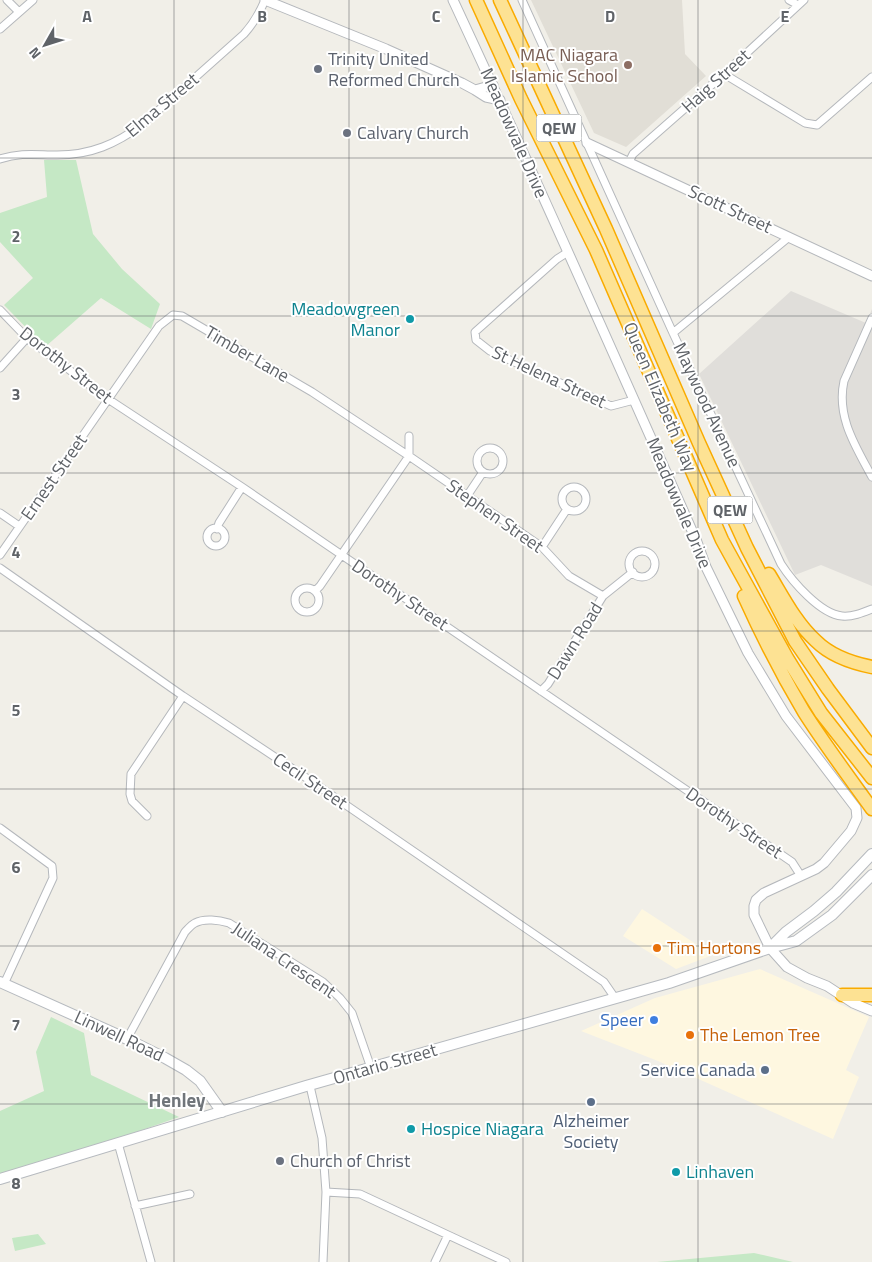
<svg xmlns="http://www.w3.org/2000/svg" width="872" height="1262" viewBox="0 0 872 1262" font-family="'Titillium Web',sans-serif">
  <rect width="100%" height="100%" fill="#f1efe8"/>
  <path fill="#fef7e0" d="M642,909L713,955L676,969L623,936Z
    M760,969L869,1017L846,1070L859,1077L833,1139L658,1061L581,1031L655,998Z"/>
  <path fill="#e0deda" d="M791,291L866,323L872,309V586L821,565L795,575L699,374Z"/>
  <path fill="#e1ded6" d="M531,0H682L685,54L706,76L626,147L594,133Z"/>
  <path fill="#c5e8c5" d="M44,160H76L93,234L122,269L160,304L151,329L101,298L45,347L4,305L33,278L0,242V213L47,197Z
    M51,1017L84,1033L91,1075L179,1117L0,1180V1111L44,1091L36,1052Z
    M38,1234L46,1244L15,1251L12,1238Z
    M754,1253L793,1262H657Z"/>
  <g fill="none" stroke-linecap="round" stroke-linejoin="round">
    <defs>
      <path id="minor" d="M7,0L19,12
        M522,0L673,333L781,564C792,581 820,614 842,616C852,617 862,613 872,609
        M789,0L798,5
        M0,29L33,0
        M724,74L805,123L817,125L872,77
        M0,159C21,152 37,155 57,155C91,155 116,144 143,124L244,34C253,24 260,12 265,0
        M629,162L633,154L724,74L804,0
        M568,252L557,259L475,332L476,340L490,351L611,406L634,400
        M0,310L27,338L108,399L242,487L792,862L801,876
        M872,318L844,381C836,417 856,447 872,477
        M673,333L789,237
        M0,368L27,338
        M409,436V456
        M477 461a13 13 0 1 1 26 0a13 13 0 1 1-26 0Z
        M562 499a12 12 0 1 1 24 0a12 12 0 1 1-24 0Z
        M467,496L483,472
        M0,513L19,526
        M207 537a9 9 0 1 1 18 0a9 9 0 1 1-18 0Z
        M217,529L219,523L242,487
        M542,547L567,509
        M629 564a13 13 0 1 1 26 0a13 13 0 1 1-26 0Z
        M0,555L159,326L173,315L182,316L312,392L409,456L542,547L569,576L603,596
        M0,568L183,696L311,781L604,982L615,998
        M295 600a12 12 0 1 1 24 0a12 12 0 1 1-24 0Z
        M315,591L320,586L409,456
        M541,691L548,684L603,596L633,572
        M147,816L132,801L130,794L131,774L183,696
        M0,828L52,866L53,878L4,984
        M127,1039L185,932C188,929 191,925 195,923C204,918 219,920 229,923L323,982L340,998L352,1013L371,1068
        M310,1086L322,1138L326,1192L323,1262
        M118,1143L151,1262
        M326,1192L360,1194L506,1262
        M135,1206L190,1194
        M435,1262L448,1235"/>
      <path id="tertiary" d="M265,0L386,49L462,83L475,90L493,85
        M453,0C537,180 617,361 697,542L706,567L748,653L786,716L856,808L857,818L851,831L824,863L816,869L764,893L756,900L754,906V915L770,948L787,967L807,978L827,986L853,1003L872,1011
        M475,90L486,97L500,100
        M587,143L872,276"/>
      <path id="secondary" d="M771,947L786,932L814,911L836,892L872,854
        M0,982L127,1039L165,1058L186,1070L200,1081L222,1112
        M0,1179L306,1086L669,983L770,948L796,941L832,915L872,875"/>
      <path id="motorway" d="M476,0L521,99L596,250L722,540L787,658L821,713L872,778
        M500,0L606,229L699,443L747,548L795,641L828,689L872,748
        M769,574C783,597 796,623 816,641C831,656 852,663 872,667
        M744,596C762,636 782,675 804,712C825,745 849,777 872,809
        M842,995H872"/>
    </defs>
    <use href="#minor" stroke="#b5b8bc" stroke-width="9"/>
    <use href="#tertiary" stroke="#b5b8bc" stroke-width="11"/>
    <use href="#secondary" stroke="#b6babf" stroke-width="12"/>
    <use href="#motorway" stroke="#f9ab00" stroke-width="15"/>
    <use href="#minor" stroke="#fff" stroke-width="7"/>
    <use href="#tertiary" stroke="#fff" stroke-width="9"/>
    <use href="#secondary" stroke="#fff" stroke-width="10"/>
    <use href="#motorway" stroke="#fde293" stroke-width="12"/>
  </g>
  <path fill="none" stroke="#5f6368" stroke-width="1" stroke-opacity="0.55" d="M174,0V1262M349,0V1262M523,0V1262M698,0V1262M0,158H872M0,316H872M0,473H872M0,631H872M0,789H872M0,946H872M0,1104H872"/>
  <circle fill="#8d6e63" stroke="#fff" stroke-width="2" cx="628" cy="65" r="5"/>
  <g fill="#6b7280" stroke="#fff" stroke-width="2">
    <circle cx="318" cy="69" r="5"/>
    <circle cx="347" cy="133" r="5"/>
    <circle cx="280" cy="1161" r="5"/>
  </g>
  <g fill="#0f9aa8" stroke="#fff" stroke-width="2">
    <circle cx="410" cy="319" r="5"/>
    <circle cx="411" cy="1129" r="5"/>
    <circle cx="676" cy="1172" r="5"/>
  </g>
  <g fill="#e8710a" stroke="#fff" stroke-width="2">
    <circle cx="657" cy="948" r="5"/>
    <circle cx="690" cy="1035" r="5"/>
  </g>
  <circle fill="#3f7fe0" stroke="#fff" stroke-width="2" cx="654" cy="1020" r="5"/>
  <g fill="#5c6f8a" stroke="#fff" stroke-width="2">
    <circle cx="765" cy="1070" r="5"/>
    <circle cx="591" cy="1102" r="5"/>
  </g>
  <g text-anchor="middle" stroke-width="4" stroke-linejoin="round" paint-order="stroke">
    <g fill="#fff" stroke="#8f9295" stroke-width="1">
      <rect x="536.5" y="114.5" width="45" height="27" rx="4"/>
      <rect x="707.5" y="496.5" width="45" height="27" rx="4"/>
    </g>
    <g font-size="16" font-weight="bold" fill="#5f6368">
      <text x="559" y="134">QEW</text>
      <text x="730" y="516">QEW</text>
    </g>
    <g font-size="18" fill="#785e54" stroke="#fff" text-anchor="end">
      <text x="618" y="61">MAC Niagara<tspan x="618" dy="21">Islamic School</tspan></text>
    </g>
    <g font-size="18" fill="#5b616d" stroke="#fff" text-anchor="start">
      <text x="328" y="65">Trinity United<tspan x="328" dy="21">Reformed Church</tspan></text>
      <text x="357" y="139">Calvary Church</text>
      <text x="290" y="1167">Church of Christ</text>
    </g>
    <g font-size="18" fill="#5f6368" stroke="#fff">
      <text transform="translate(716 81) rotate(-42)" y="6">Haig Street</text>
      <text transform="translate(162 105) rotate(-40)" y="6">Elma Street</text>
      <text transform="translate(514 133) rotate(66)" y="6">Meadowvale Drive</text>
      <text transform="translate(730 209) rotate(25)" y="6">Scott Street</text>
      <text transform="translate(247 354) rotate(30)" y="6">Timber Lane</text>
      <text transform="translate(66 365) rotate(38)" y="6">Dorothy Street</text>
      <text transform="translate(549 377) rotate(25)" y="6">St Helena Street</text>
      <text transform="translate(660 397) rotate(67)" y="6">Queen Elizabeth Way</text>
      <text transform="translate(707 405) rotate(65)" y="6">Maywood Avenue</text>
      <text transform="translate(54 477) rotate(-55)" y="6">Ernest Street</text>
      <text transform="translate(679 503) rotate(67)" y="6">Meadowvale Drive</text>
      <text transform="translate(495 516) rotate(35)" y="6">Stephen Street</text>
      <text transform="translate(400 595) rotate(34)" y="6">Dorothy Street</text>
      <text transform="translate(575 641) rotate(-58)" y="6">Dawn Road</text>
      <text transform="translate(310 781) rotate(34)" y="6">Cecil Street</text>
      <text transform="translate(734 823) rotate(34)" y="6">Dorothy Street</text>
      <text transform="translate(284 960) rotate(34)" y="6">Juliana Crescent</text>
      <text transform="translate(119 1036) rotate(25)" y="6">Linwell Road</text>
      <text transform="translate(385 1064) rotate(-16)" y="6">Ontario Street</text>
    </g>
    <g font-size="18" fill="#0d838f" stroke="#fff" text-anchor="start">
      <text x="400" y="315" text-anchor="end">Meadowgreen<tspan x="400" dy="21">Manor</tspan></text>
      <text x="421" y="1135">Hospice Niagara</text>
      <text x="686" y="1178">Linhaven</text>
    </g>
    <g font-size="18" fill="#c56008" stroke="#fff" text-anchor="start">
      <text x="667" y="954">Tim Hortons</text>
      <text x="700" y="1041">The Lemon Tree</text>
    </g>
    <g font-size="18" fill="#366cbe" stroke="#fff" text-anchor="end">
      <text x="644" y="1026">Speer</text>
    </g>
    <g font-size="18" fill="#4e5e75" stroke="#fff" text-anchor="end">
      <text x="755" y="1076">Service Canada</text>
      <text x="591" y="1127" text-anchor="middle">Alzheimer<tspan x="591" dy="21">Society</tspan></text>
    </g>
    <g font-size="19" font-weight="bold" fill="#70757a" stroke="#fff">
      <text x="177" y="1107">Henley</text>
    </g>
  </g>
  <g font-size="16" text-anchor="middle" font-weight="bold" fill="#5f6368" stroke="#fff" stroke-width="4" stroke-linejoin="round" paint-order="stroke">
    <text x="87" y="22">A</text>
    <text x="262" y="22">B</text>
    <text x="436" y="22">C</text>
    <text x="610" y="22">D</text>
    <text x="785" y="22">E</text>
    <text x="16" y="242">2</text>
    <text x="16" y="400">3</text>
    <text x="16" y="558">4</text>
    <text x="16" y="716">5</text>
    <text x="16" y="873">6</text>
    <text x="16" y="1031">7</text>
    <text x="16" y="1189">8</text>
  </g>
  <g transform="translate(45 45) rotate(231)" stroke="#ffffff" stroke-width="4" paint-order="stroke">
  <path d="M0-4L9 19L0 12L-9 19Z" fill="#5f6368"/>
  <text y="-8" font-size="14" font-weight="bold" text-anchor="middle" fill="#5f6368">N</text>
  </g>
</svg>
